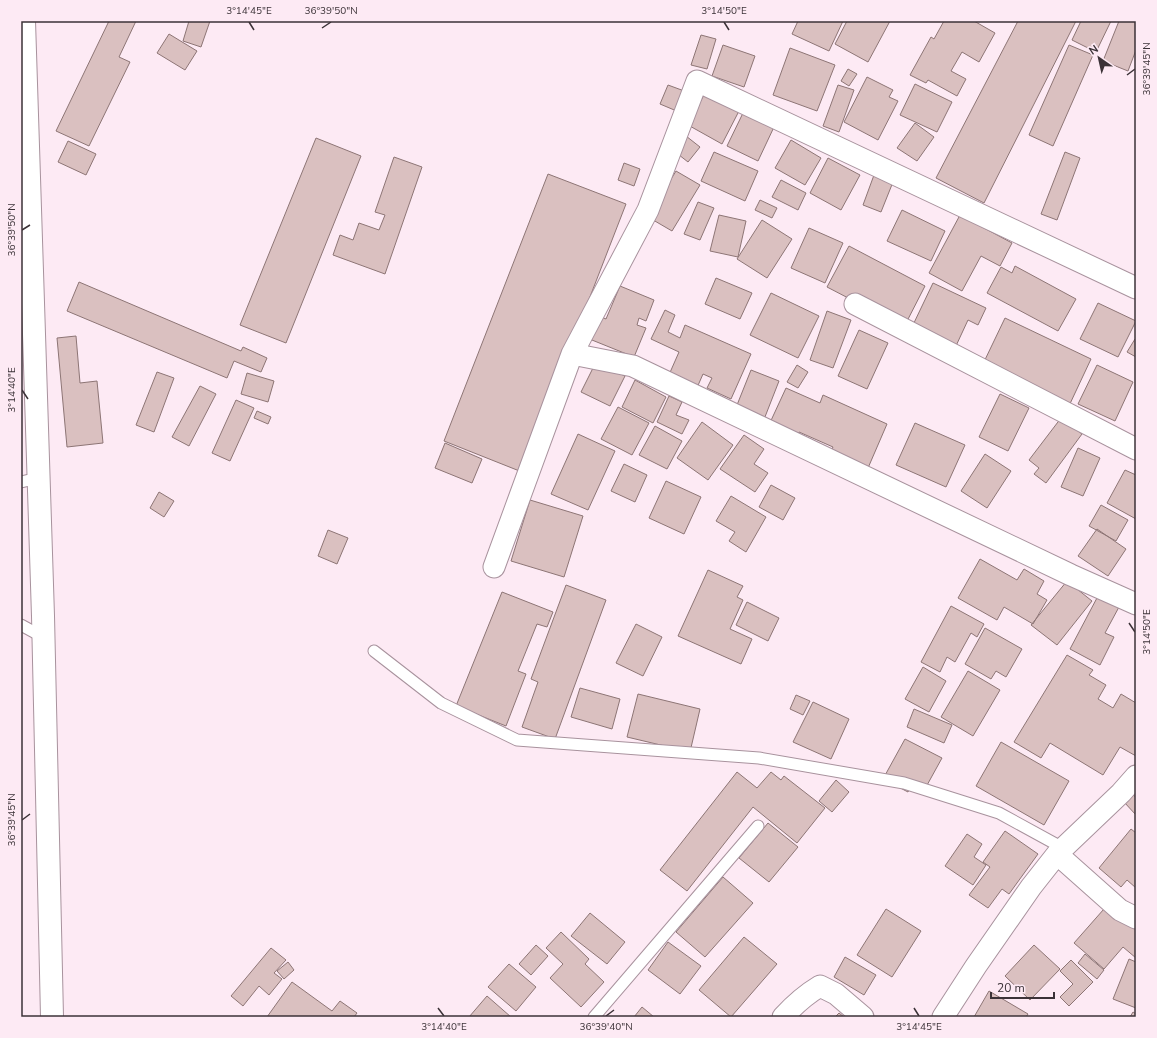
<svg xmlns="http://www.w3.org/2000/svg" width="1157" height="1038" viewBox="0 0 1157 1038" font-family="'Nunito Sans',sans-serif">
  <rect width="100%" height="100%" fill="#fdeaf4"/>
  <path fill="#dac0c0" stroke="#8d7575" d="M109,21H136L119,57L130,62L89,146L56,131Z
    M189,21H210L201,47L183,41Z
    M798,21H843L829,51L792,34Z
    M847,21H890L868,62L835,44Z
    M944,21H974L995,33L979,62L962,52L951,71L966,79L957,96L928,80L926,83L910,75L931,37L934,39Z
    M1018,21H1076L984,203L936,178Z
    M1081,21H1111L1096,52L1072,40Z
    M1119,21H1136V50L1128,71L1103,61Z
    M169,34L197,51L185,70L157,53Z
    M701,35L716,39L707,69L691,65Z
    M723,45L755,56L744,87L712,76Z
    M1069,45L1093,55L1053,146L1029,135Z
    M790,48L835,65L817,111L773,95Z
    M848,69L857,74L849,86L841,81Z
    M867,77L893,90L889,97L898,101L878,140L844,122Z
    M915,84L952,102L937,132L900,115Z
    M668,85L687,92L679,112L660,104Z
    M838,85L854,90L839,132L823,126Z
    M705,93L739,111L722,144L688,125Z
    M743,113L774,127L758,161L727,146Z
    M915,123L934,137L917,161L897,148Z
    M686,136L700,147L688,162L674,151Z
    M316,138L361,156L286,343L240,325Z
    M791,140L821,158L805,185L775,168Z
    M68,141L96,154L86,175L58,162Z
    M714,152L758,171L745,201L701,181Z
    M1065,152L1080,158L1057,220L1041,214Z
    M394,157L422,167L385,274L333,255L340,235L353,240L359,223L379,230L385,215L375,212Z
    M828,158L860,175L841,210L810,193Z
    M624,163L640,169L634,186L618,180Z
    M676,171L700,185L672,231L648,217Z
    M548,174L626,204L522,472L444,441Z
    M874,175L893,182L881,212L863,205Z
    M781,180L806,193L798,210L772,197Z
    M760,200L777,208L772,218L755,210Z
    M698,202L714,208L700,240L684,234Z
    M902,210L945,231L931,261L887,241Z
    M719,215L746,221L738,257L710,251Z
    M960,215L1012,243L1000,266L981,256L962,291L929,273Z
    M762,220L792,239L767,278L737,259Z
    M809,228L843,243L825,283L791,268Z
    M849,246L925,286L904,327L827,287Z
    M1015,266L1076,299L1058,331L987,293L1001,267L1012,273Z
    M716,278L752,293L740,319L705,304Z
    M79,282L241,351L243,347L267,358L261,372L234,361L227,378L67,311Z
    M933,283L986,308L978,325L968,320L955,348L912,327Z
    M620,286L654,300L646,321L639,318L637,325L646,328L634,357L587,338L597,315L606,319Z
    M771,293L819,316L798,358L750,335Z
    M1098,303L1136,321L1118,357L1080,339Z
    M665,310L675,315L668,332L680,338L685,325L751,354L731,399L707,388L712,378L703,374L696,390L668,377L679,352L651,339Z
    M827,311L851,320L833,368L810,360Z
    M1005,318L1091,359L1068,408L982,366Z
    M859,330L888,343L867,389L838,376Z
    M76,336L80,383L97,381L103,443L67,447L57,338Z
    M1135,339H1136V357L1127,352Z
    M596,362L625,376L610,406L581,392Z
    M797,365L808,372L798,388L787,382Z
    M1097,365L1133,382L1115,421L1078,404Z
    M751,370L779,381L763,422L735,410Z
    M157,372L174,378L154,432L136,425Z
    M247,373L274,381L268,402L241,394Z
    M635,380L666,397L653,423L622,407Z
    M200,386L216,394L189,446L172,437Z
    M786,388L820,403L823,395L887,424L868,468L831,451L833,447L799,432L795,439L768,427Z
    M1000,394L1029,408L1008,451L979,437Z
    M669,396L682,402L676,415L689,420L682,434L657,422Z
    M236,400L254,408L230,461L212,453Z
    M618,407L649,423L632,455L601,439Z
    M257,411L271,417L268,424L254,418Z
    M1061,418L1082,434L1046,483L1034,474L1039,468L1029,460Z
    M702,422L733,445L708,480L677,458Z
    M915,423L965,445L946,487L896,465Z
    M655,426L682,441L667,469L639,455Z
    M578,434L615,451L588,510L551,494Z
    M744,435L764,449L754,464L768,473L755,492L720,469Z
    M445,443L482,459L472,483L435,468Z
    M1078,448L1100,458L1083,496L1061,487Z
    M985,454L1011,471L987,508L961,491Z
    M624,464L647,475L635,502L611,491Z
    M1125,470L1136,475V519L1107,503Z
    M666,481L701,497L684,534L649,518Z
    M771,485L795,498L783,520L759,507Z
    M159,492L174,501L164,517L150,508Z
    M731,496L766,517L746,552L729,541L735,532L716,521Z
    M530,500L583,516L564,577L511,561Z
    M1101,505L1128,520L1116,541L1089,526Z
    M1097,529L1126,549L1108,576L1078,556Z
    M328,530L348,538L337,564L318,556Z
    M980,559L1017,580L1024,569L1044,581L1037,594L1047,600L1033,624L1004,607L997,620L958,598Z
    M708,570L743,586L737,597L743,600L730,629L752,639L741,664L678,636Z
    M1067,581L1092,601L1057,645L1031,625Z
    M566,585L606,600L555,739L522,727L538,682L531,679Z
    M502,592L553,612L547,627L537,624L518,671L526,674L506,726L456,706Z
    M1098,596L1119,607L1105,633L1114,637L1100,665L1070,649Z
    M747,602L779,618L768,641L736,625Z
    M951,606L984,624L977,637L971,633L955,662L947,657L940,672L921,662Z
    M636,624L662,637L643,676L616,663Z
    M985,628L1022,649L1006,677L996,671L991,679L965,664Z
    M1067,655L1093,670L1089,675L1106,685L1098,699L1113,708L1121,694L1136,703V756L1120,747L1103,775L1050,743L1041,758L1014,742Z
    M923,667L946,681L929,712L905,699Z
    M968,671L1000,690L973,736L941,717Z
    M580,688L620,699L612,729L571,717Z
    M638,694L700,709L690,752L627,737Z
    M796,695L810,701L803,715L790,709Z
    M813,702L849,719L831,759L793,742Z
    M914,709L952,725L944,743L907,727Z
    M905,739L942,758L926,787L914,781L908,792L883,779Z
    M1001,742L1069,781L1044,825L976,786Z
    M737,772L757,788L771,772L781,780L784,776L825,808L797,843L753,807L687,891L660,870Z
    M836,780L849,792L832,812L819,801Z
    M1133,794L1136,798V815L1124,802Z
    M768,823L798,847L769,882L739,858Z
    M1131,829L1136,833V888L1127,880L1121,887L1099,868Z
    M1005,831L1038,854L1009,894L1002,889L988,908L969,895L990,867L983,862Z
    M967,834L982,844L974,857L986,865L973,885L945,866Z
    M723,877L753,903L705,957L676,932Z
    M1111,901L1136,923V958L1123,947L1104,969L1074,943Z
    M886,909L921,931L892,977L857,955Z
    M590,913L625,942L607,964L571,936Z
    M561,932L589,959L585,964L604,982L581,1007L550,978L563,964L546,948Z
    M744,937L777,964L731,1017L699,990Z
    M668,942L701,966L680,994L648,970Z
    M536,945L548,956L531,975L519,964Z
    M1034,945L1060,969L1030,1000L1005,976Z
    M271,948L286,960L274,973L282,979L269,995L259,986L243,1006L231,996Z
    M1085,954L1104,970L1097,979L1078,963Z
    M845,957L876,975L864,995L834,977Z
    M1129,959L1136,962V1008L1113,999Z
    M1071,960L1093,982L1069,1006L1060,997L1073,984L1060,971Z
    M288,962L294,970L284,979L277,971Z
    M509,964L536,987L516,1011L488,987Z
    M292,982L332,1011L340,1001L357,1013L354,1017H267Z
    M989,991L1028,1014L1026,1017H974Z
    M487,996L511,1017H469Z
    M642,1007L654,1017H634Z
    M1133,1012L1136,1014V1017H1130Z
    M839,1013L844,1017H835Z"/>
  <g fill="none" stroke-linecap="round" stroke-linejoin="round">
    <defs>
      <path id="service" d="M21,482L38,478
        M21,625L43,637
        M374,651L441,703L517,740L759,758L904,783L999,813L1063,848
        M594,1017L758,826"/>
      <path id="minor" d="M855,304L1136,449
        M572,354L633,366L1071,575L1136,604
        M494,567L572,354L648,210L697,81L1136,288
        M1057,854L1120,910L1136,918
        M783,1017C794,1005 805,995 820,986L836,994L863,1017
        M943,1017L976,966L1031,887L1057,854L1121,793L1136,776"/>
      <path id="secondary" d="M24,21L43,616L52,1017"/>
    </defs>
    <use href="#service" stroke="#a8929d" stroke-width="13"/>
    <use href="#minor" stroke="#a8929d" stroke-width="23"/>
    <use href="#secondary" stroke="#a8929d" stroke-width="24"/>
    <use href="#service" stroke="#fff" stroke-width="11"/>
    <use href="#minor" stroke="#fff" stroke-width="21"/>
    <use href="#secondary" stroke="#fff" stroke-width="22"/>
  </g>
  <path fill="none" stroke="#3b3237" stroke-width="1.5" d="M249,22L254,30M724,22L729,30M322,28L331,22M1127,75L1135,69M22,230L30,225M22,390L28,399M1129,623L1135,632M22,820L30,814M438,1008L444,1016M914,1008L919,1016M606,1016L614,1010"/>
  <rect width="1157" height="1038" fill="none" stroke="#fdeaf4" stroke-width="44"/>
  <g transform="translate(1099 58) rotate(326)" stroke="#fdeaf4" stroke-width="3" paint-order="stroke">
  <path d="M0-3L7 15L0 10L-7 15Z" fill="#3b3237"/>
  <text y="-6" font-size="11" font-weight="bold" text-anchor="middle" fill="#3b3237">N</text>
  </g>
  <path d="M991 992v6h63v-6" fill="none" stroke="#3b3237" stroke-width="2"/>
  <text x="997" y="992" font-size="12" fill="#3b3237" stroke="#fdeaf4" stroke-width="3" paint-order="stroke">20 m</text>
  <rect x="22" y="22" width="1113" height="994" fill="none" stroke="#3b3237" stroke-width="1.5"/>
  <g font-size="10" text-anchor="middle" fill="#3b3237">
    <text x="249" y="14">3°14'45"E</text>
    <text x="331" y="14">36°39'50"N</text>
    <text x="724" y="14">3°14'50"E</text>
    <text transform="translate(1146 69) rotate(-90)" y="4">36°39'45"N</text>
    <text transform="translate(11 230) rotate(-90)" y="4">36°39'50"N</text>
    <text transform="translate(11 390) rotate(-90)" y="4">3°14'40"E</text>
    <text transform="translate(1146 632) rotate(-90)" y="4">3°14'50"E</text>
    <text transform="translate(11 820) rotate(-90)" y="4">36°39'45"N</text>
    <text x="444" y="1030">3°14'40"E</text>
    <text x="606" y="1030">36°39'40"N</text>
    <text x="919" y="1030">3°14'45"E</text>
  </g>
</svg>
